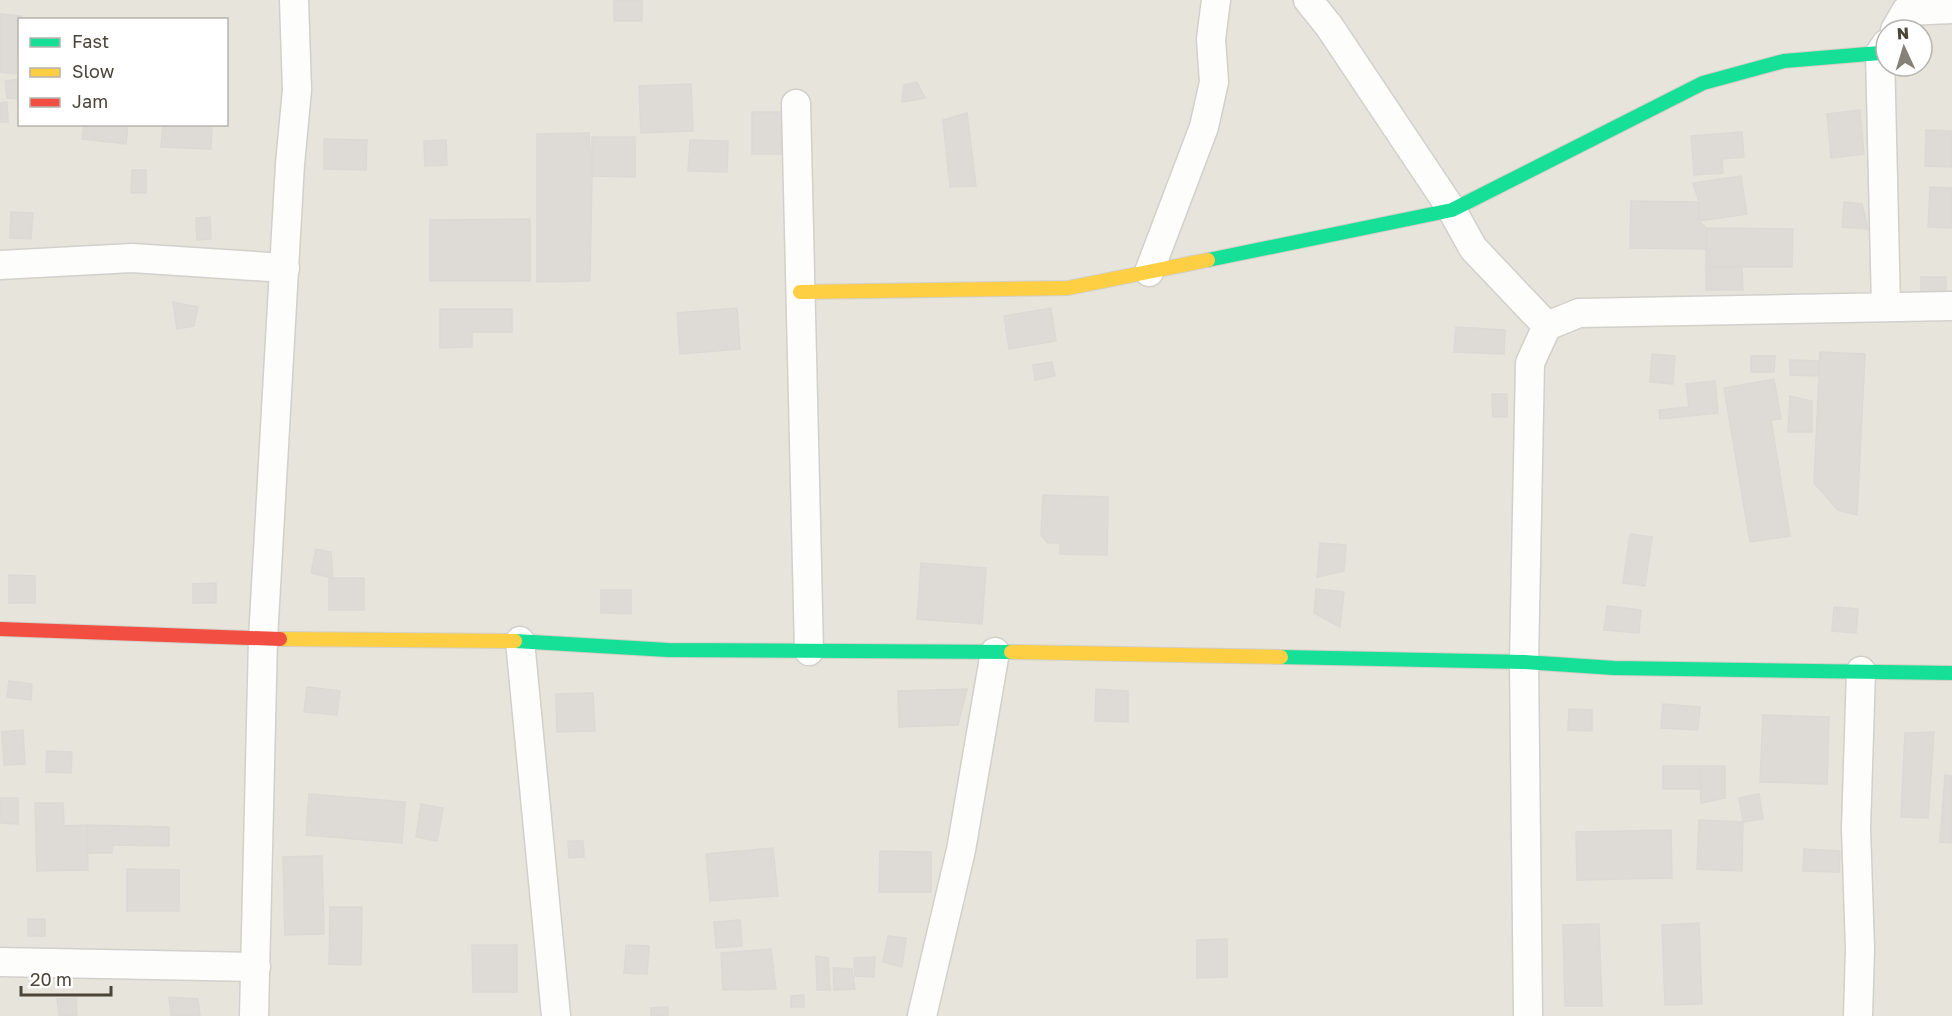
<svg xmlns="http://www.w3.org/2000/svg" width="1952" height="1016" viewBox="0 0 1952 1016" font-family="'Golos Text',sans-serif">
  <rect width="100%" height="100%" fill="#f4f2ee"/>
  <path fill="#e7e4dc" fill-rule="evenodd" d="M0,0H1952V1016H0ZM20,20H226V124H20ZM1886,30H1922V66H1886Z"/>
  <path fill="#dedbd6" stroke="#dcd9d4" stroke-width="1.5" d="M614,0H642V21H614Z
    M0,14L22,16V20H20L16,74L0,72Z
    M20,79V99L7,98L5,81Z
    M917,82L925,98L902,102L904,85Z
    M691,84L693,131L641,133L639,86Z
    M7,102L8,122H0V103Z
    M1860,110L1864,154L1831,158L1827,114Z
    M752,112H787V154H752Z
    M967,113L976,186L950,187L943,120Z
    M84,124H128L126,144L82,139Z
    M163,124L212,126L211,149L161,147Z
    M1926,130L1952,131V167L1925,166Z
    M1742,132L1744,157L1722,159L1723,173L1694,175L1691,136Z
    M589,133L592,176L590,281L537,282V134Z
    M592,137H635V177L592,176Z
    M324,139L367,140L366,170L324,169Z
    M446,140L447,165L425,166L424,141Z
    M690,140L728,141L727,172L688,171Z
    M132,170H146V193H131Z
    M1741,176L1747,214L1699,221V202L1693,183Z
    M1930,187L1952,188V228L1928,227Z
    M1631,201L1699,202V221L1706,228V249L1630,248Z
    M1844,202L1862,204L1868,229L1842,227Z
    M11,212L33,213L31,239L10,238Z
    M210,217L211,239L197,240L196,218Z
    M530,219V281H430V220Z
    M1706,228L1793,229L1792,267H1706Z
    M1742,266L1743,290H1706V267Z
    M1921,277H1946V299H1921Z
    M173,302L198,307L194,326L177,329Z
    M737,308L740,349L680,354L677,313Z
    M1051,308L1056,341L1009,349L1004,316Z
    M440,309H512V332H472V347L440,348Z
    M1456,327L1505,330L1504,354L1454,352Z
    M1820,352L1865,354L1857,515L1838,510L1814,483Z
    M1652,354L1675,356L1673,384L1650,382Z
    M1751,356H1775L1774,372H1751Z
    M1790,360L1819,361V376L1790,375Z
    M1052,362L1055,376L1035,380L1033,365Z
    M1774,379L1781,419L1771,420L1790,536L1750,542L1724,388Z
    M1715,381L1718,413L1660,419L1659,410L1689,407L1686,384Z
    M1492,394H1507V417H1493Z
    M1790,396L1812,401V432H1788Z
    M1043,495L1108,497L1107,555L1060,554V543H1048L1041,535Z
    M1630,534L1652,537L1645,586L1623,583Z
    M1320,543L1346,545L1344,571L1317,577Z
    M316,549L331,552L333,578L311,573Z
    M921,563L986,568L982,624L917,619Z
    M9,575L35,576V603H9Z
    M329,578H364V610H329Z
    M216,583V603H193V584Z
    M1316,589L1344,592L1340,627L1314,613Z
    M601,590H631V614L601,613Z
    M1607,606L1641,610L1639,633L1604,630Z
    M1834,607L1858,609L1856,633L1832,631Z
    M9,681L32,684L31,700L7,697Z
    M307,687L340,691L337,715L304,712Z
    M967,689L958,725L899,727L898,691Z
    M1096,689L1128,691V722L1095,721Z
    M593,693L595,731L557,732L556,694Z
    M1663,704L1700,707L1698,730L1661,728Z
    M1569,709L1592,710V731L1568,730Z
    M1763,715L1829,717L1827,784L1760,782Z
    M23,730L25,764L4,765L2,732Z
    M1934,732L1928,818L1901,817L1905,733Z
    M47,751L72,752L71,773L46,772Z
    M1663,766H1700L1701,789H1663Z
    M1700,766H1725V798L1701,803Z
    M1945,775L1952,776V843L1940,842Z
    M309,794L405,802L402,843L306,835Z
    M1759,794L1763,819L1743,822L1739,798Z
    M0,798H18V824L0,823Z
    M35,803H63L64,826L87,825L88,870L37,871Z
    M421,804L443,808L437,841L416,837Z
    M1699,820L1743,822L1742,871L1697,869Z
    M87,825L169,827V846L112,845V853H86Z
    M1671,830L1672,878L1577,880L1576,832Z
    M568,841H583L584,857L569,858Z
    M773,848L778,896L710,901L706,854Z
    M1804,849L1840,851L1839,872L1803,871Z
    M880,851L931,852V892H879Z
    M322,856L324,934L285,935L283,857Z
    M127,869L179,870V911H127Z
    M330,907H362L361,965L329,964Z
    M28,919H45V936H28Z
    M740,920L742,946L716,948L714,922Z
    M1699,923L1702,1004L1665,1005L1662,925Z
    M1599,924L1602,1006H1565L1563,925Z
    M888,936L906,938L902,967L883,962Z
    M1227,939V977L1197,978V940Z
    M472,945H517V992H473Z
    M626,945L649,946L647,974L624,973Z
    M771,949L776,989L723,990L721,953Z
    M816,956L828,958L830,990H817Z
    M875,957L874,977L855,976L854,958Z
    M833,968L852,969L855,989L834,990Z
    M804,995V1007H791V996Z
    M169,997L198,999L200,1016H171Z
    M76,998L77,1016H59L57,999Z
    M668,1007V1016H651V1008Z"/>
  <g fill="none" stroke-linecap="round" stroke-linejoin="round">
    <defs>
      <path id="street" d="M1308,0L1329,26L1452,210L1473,248L1547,326
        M1895,30L1906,11L1952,9
        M796,104L809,651
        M0,265L132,258L285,268
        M1149,272L1204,127L1214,82L1211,39L1216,0
        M1886,307L1880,53L1886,44
        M520,641L556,1016
        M0,962L256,967
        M254,1016L263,639L290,164L297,90L294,0
        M922,1016L961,850L995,652
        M1528,1016L1524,662L1530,363L1547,326L1579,313L1952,306
        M1858,1016L1860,949L1856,829L1861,671"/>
      <path id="fast" d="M1208,260L1452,210L1703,83L1784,61L1880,53
        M515,641L668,650L1011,652
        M1281,657L1524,662L1614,668L1952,673"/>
      <path id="slow" d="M800,292L1068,288L1208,260
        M280,639L515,641
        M1011,652L1281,657"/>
      <path id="jam" d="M0,629L280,639"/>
    </defs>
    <use href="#street" stroke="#d2d0cb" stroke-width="31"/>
    <use href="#fast" stroke="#d3cfc5" stroke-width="16"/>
    <use href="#slow" stroke="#d3cfc5" stroke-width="16"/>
    <use href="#jam" stroke="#d3cfc5" stroke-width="16"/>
    <use href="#street" stroke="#fdfdfc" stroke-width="28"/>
    <use href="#fast" stroke="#16e098" stroke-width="14"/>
    <use href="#slow" stroke="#ffcf43" stroke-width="14"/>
    <use href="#jam" stroke="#f24e42" stroke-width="14"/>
  </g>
  <rect x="18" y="18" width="210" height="108" fill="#ffffff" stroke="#b7b4b0" stroke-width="1.5"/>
  <rect x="30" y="38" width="30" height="9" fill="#16e098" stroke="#b7b4b0" stroke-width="1.5"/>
  <text x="72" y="48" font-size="18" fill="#4b4439">Fast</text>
  <rect x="30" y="68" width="30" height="9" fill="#ffcf43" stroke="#b7b4b0" stroke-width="1.5"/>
  <text x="72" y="78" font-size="18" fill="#4b4439">Slow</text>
  <rect x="30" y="98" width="30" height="9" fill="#f24e42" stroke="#b7b4b0" stroke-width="1.5"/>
  <text x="72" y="108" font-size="18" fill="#4b4439">Jam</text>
  <g transform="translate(1904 48) rotate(356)"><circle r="28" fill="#ffffff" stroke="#b7b4b0" stroke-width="1.5"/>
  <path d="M0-4.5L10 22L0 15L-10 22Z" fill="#868178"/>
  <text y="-9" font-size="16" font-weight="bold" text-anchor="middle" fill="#4b4439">N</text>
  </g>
  <path d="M21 986v9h90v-9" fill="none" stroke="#4b4439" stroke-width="3"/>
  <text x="30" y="986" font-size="18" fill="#4b4439" stroke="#ffffff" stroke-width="4.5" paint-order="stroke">20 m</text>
</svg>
